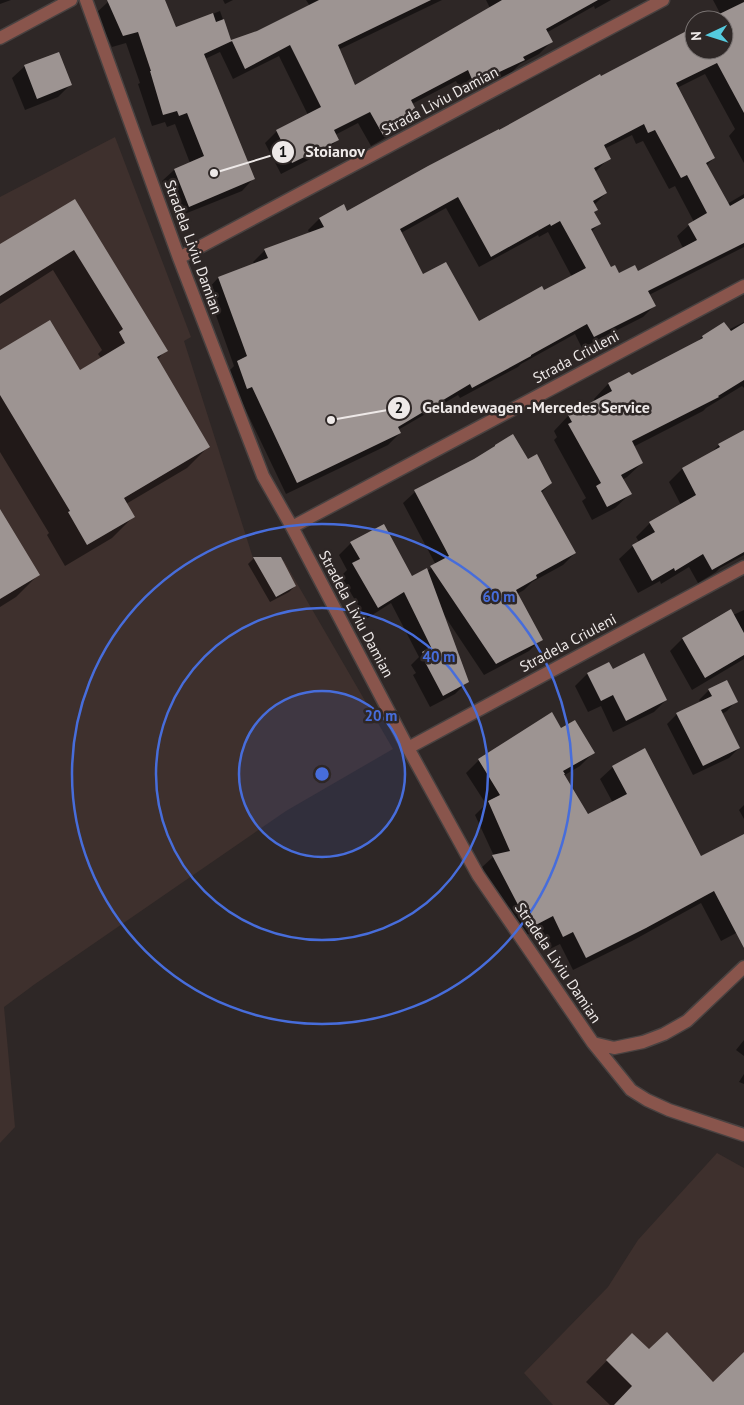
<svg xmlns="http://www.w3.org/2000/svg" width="744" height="1405" viewBox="0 0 744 1405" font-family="'PT Sans',sans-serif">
  <rect width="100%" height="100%" fill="#2e2726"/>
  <path fill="#3e302d" d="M115,137L191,337L184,341L253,558L284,561L393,749L286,811L35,984L4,1007L15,1127L0,1143V197Z
    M717,1153L744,1168V1405H553L524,1373L608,1287L638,1240Z"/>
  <path fill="#0007" fill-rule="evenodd" d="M0,0H11L0,4Z
    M112,0H164L175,29L220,11L231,42L257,32L310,6L306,0H442L338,50L354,87L490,8L486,0H611L595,9L594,6L546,33L551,42L539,54L520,64L512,72L463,95L456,81L412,104V109L415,116L404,127L371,146L358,123L335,135L337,140L326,151L281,174L265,143L277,131L308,115L279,56L233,79L220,52L205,59L253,179L242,191L177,217L162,181L174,170L190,163L175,124L167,127L165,122L152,126L138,84L140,83L126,43L112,47L96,13L108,2Z
    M223,0H233L225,4Z
    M713,0H744V163L729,136L735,129L705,74L677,88L714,158L706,166L727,204L744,194V247L649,295L654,306L643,317L582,348L575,334L521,364L518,367L460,398L458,395L398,430L400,433L388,445L286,494L240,398L236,400L226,374L234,366L207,290L218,278L254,264L253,262L265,250L309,233L308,230L319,219L347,213L694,27V50H724V20H709L721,15ZM632,135L636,144L643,141L669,189L675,186L694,222L689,225L677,236L683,248L637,272L618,275L610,269L591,232L599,224L593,213L594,205L606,193L595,172L609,158L604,149ZM446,208L479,267L538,235L539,237L548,232L572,277L478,323L422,276L401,233Z
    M25,66L70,85L58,97L25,110L12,78Z
    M75,200L166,350L157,360L208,447L187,468L126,504L133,517L112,538L65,566L47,535L49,533L0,452V351L79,371L101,358L98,354L102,350L53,270L0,304V246Z
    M744,322V388L742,386L706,408L703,411L633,447L642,463L627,477L622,480L630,494L615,508L592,520L582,501L586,498L554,440L557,437L554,431L568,416L595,402L594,399L608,384L629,373L631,377L697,342L702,337L724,324L728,330Z
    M744,433V555L720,568L716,572L698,583L689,567L661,584L660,581L638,593L619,559L633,546L639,542L636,537L650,523L681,505L669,482L682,469L712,452L719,445Z
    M495,446L528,461L551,483L541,493L575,553L563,565L532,582L524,590L517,594L541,639L529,651L484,675L444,615L467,682L455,694L430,707L413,675L416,673L411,665L419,657L391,603L366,619L341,576L347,570L339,555L351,543L412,577L427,571L436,565L403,503L415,492L474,460L491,450Z
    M0,511L38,575L16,597L0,607Z
    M254,558L280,559L295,586L289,592L270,602L248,564Z
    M744,610V659L692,690L670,651L682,639L730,611L733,615Z
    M608,663L612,670L666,700L654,712L613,732L601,706L588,712L575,686L587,674Z
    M709,690L736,701L727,711L722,714L739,748L729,758L693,775L667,724L677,714L701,703L699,700Z
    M561,729L593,753L580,766L563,776L587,816L613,803L600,779L613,767L701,858L744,836V926L740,931L721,941L701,903L632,941L573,970L560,944L550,949L540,928L519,939L480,869L494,856L475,815L486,804L466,773L479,760Z
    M744,805V819L739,810Z
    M744,1040V1056L736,1050Z
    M744,1074V1084L739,1082Z
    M632,1335L649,1350L713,1383L744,1367V1405H610L586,1382Z"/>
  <path fill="#9d9492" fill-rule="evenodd" d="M107,0H165L176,27L213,13L216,22L224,19L231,40L257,31L319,0H431L338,45L355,85L502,0H598L546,29L553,42L523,57L525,60L474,84L468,70L411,100L415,108L413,109L417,116L383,135L370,112L334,130L339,140L292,163L276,130L321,107L290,45L245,69L232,41L204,54L255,179L189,207L174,169L204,156L187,113L179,116L177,111L163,115L150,71H151L138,32L123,36Z
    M744,2V113L717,63L676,83L715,158L706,163L730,206L744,198V243L648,291L656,306L594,337L587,324L531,355V356L472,388L470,384L398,427L401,433L297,483L252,387L247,389L237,361L247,356L218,277L268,258L264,249L324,227L319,218L344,204L347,211L428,166L499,129V130L600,74L601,76L694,27V50H724V20H707ZM644,124L648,133L655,130L681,178L687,175L707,213L688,224L697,240L638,271L635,265L619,273L615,265L611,267L591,229L601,224L594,212L598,210L593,201L607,193L594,168L611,159L604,145ZM458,197L491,257L550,224L551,226L560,221L586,268L544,290L542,286L479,321L446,262L423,274L400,229Z
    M59,52L72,85L37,99L24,65Z
    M75,199L168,351L157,357L210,447L124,498L135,517L87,545L68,512L70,511L0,395V350L50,320L80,370L125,343L119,332L123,329L74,250L0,296V244Z
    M724,322L731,331L744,323V380L718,396L719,397L632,441L643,463L621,475L632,494L607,507L596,486L601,483L568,424L572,422L568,415L612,391L608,383L629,372L632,375L703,338L702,336Z
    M744,430V552L712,570L703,554L675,571L674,568L652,581L632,545L655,532L649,522L696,495L682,468L720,447L718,444Z
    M513,434L528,459L537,454L552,483L541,491L576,553L536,575L537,578L516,590L543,640L496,664L430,566L449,556L414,490L474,459L495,446V445Z
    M0,509L40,575L0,599Z
    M384,524L412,576L427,568L469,682L443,696L425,662L427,661L422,652L431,647L404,592L378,608L352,563L360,559L350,542Z
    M253,557H281L296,586L276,597Z
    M731,609L744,633V655L705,678L682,638Z
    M644,653L667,700L626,721L613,695L601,701L587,673L609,662L613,669Z
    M727,680L738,702L721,710L740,748L703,766L676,713L712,696L708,689Z
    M552,712L561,728L575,720L595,753L563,771L565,774H564L588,814L627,794L612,766L645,748L701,856L744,834V948L714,891L646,928L586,958L573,932L563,937L553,916L532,927L528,921L527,922L492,855L510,851L488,801L500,795L478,759Z
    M667,1332L713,1382L744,1352V1405H614L632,1386L606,1360L632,1333L649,1349Z"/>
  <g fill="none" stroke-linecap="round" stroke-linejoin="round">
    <defs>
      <path id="street" d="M86,0L179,258L263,476L292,527L408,748L478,875L593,1043L631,1090L647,1100L669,1110L744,1135
        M0,38L71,0
        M179,258L663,0
        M292,527L744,286
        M408,748L744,567
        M593,1043L614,1048L643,1042L664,1034L687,1021L744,967"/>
    </defs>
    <use href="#street" stroke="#494241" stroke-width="15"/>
    <use href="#street" stroke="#89554c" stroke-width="12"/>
  </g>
  <circle cx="322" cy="774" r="83" fill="#476ddb" fill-opacity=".12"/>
  <g fill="none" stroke="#476ddb" stroke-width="2.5">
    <circle cx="322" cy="774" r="83"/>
    <circle cx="322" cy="774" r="166"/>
    <circle cx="322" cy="774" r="250"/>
  </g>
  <g text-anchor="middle" stroke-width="5" stroke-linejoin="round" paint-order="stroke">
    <g font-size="15" fill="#eee9e8" stroke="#2e2726">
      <text transform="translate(440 101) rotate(-28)" y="5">Strada Liviu Damian</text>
      <text transform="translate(193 247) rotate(70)" y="5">Stradela Liviu Damian</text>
      <text transform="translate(576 357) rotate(-28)" y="5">Strada Criuleni</text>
      <text transform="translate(356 614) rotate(62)" y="5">Stradela Liviu Damian</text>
      <text transform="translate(568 643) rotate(-28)" y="5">Stradela Criuleni</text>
      <text transform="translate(558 963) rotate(56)" y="5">Stradela Liviu Damian</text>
    </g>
  </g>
  <circle cx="322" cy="774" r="8" fill="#476ddb" stroke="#2e2726" stroke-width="2.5"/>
  <g font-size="15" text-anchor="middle" font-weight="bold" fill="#476ddb" stroke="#2e2726" stroke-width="5" stroke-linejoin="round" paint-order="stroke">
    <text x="499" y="602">60 m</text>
    <text x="439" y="662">40 m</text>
    <text x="381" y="721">20 m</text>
  </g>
  <path fill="none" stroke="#eee9e8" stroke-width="2" d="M214 173L283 152M331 420L399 408"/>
  <g fill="#eee9e8" stroke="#2e2726" stroke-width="2">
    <circle cx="214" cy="173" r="5"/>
    <circle cx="331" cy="420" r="5"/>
    <circle cx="283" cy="152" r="12"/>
    <circle cx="399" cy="408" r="12"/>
  </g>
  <g font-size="15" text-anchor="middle" font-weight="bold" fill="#111">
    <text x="283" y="157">1</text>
    <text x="399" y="413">2</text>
  </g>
  <g font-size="16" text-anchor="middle" font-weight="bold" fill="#eee9e8" stroke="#2e2726" stroke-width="5" stroke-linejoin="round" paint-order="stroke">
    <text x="335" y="157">Stoianov</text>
    <text x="536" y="413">Gelandewagen -Mercedes Service</text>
  </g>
  <g transform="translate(709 35) rotate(266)"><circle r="24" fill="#2e2726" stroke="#7b7574"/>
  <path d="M0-4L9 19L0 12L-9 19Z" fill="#54cade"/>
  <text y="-8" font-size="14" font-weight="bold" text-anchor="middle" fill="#eee9e8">N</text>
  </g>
</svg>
